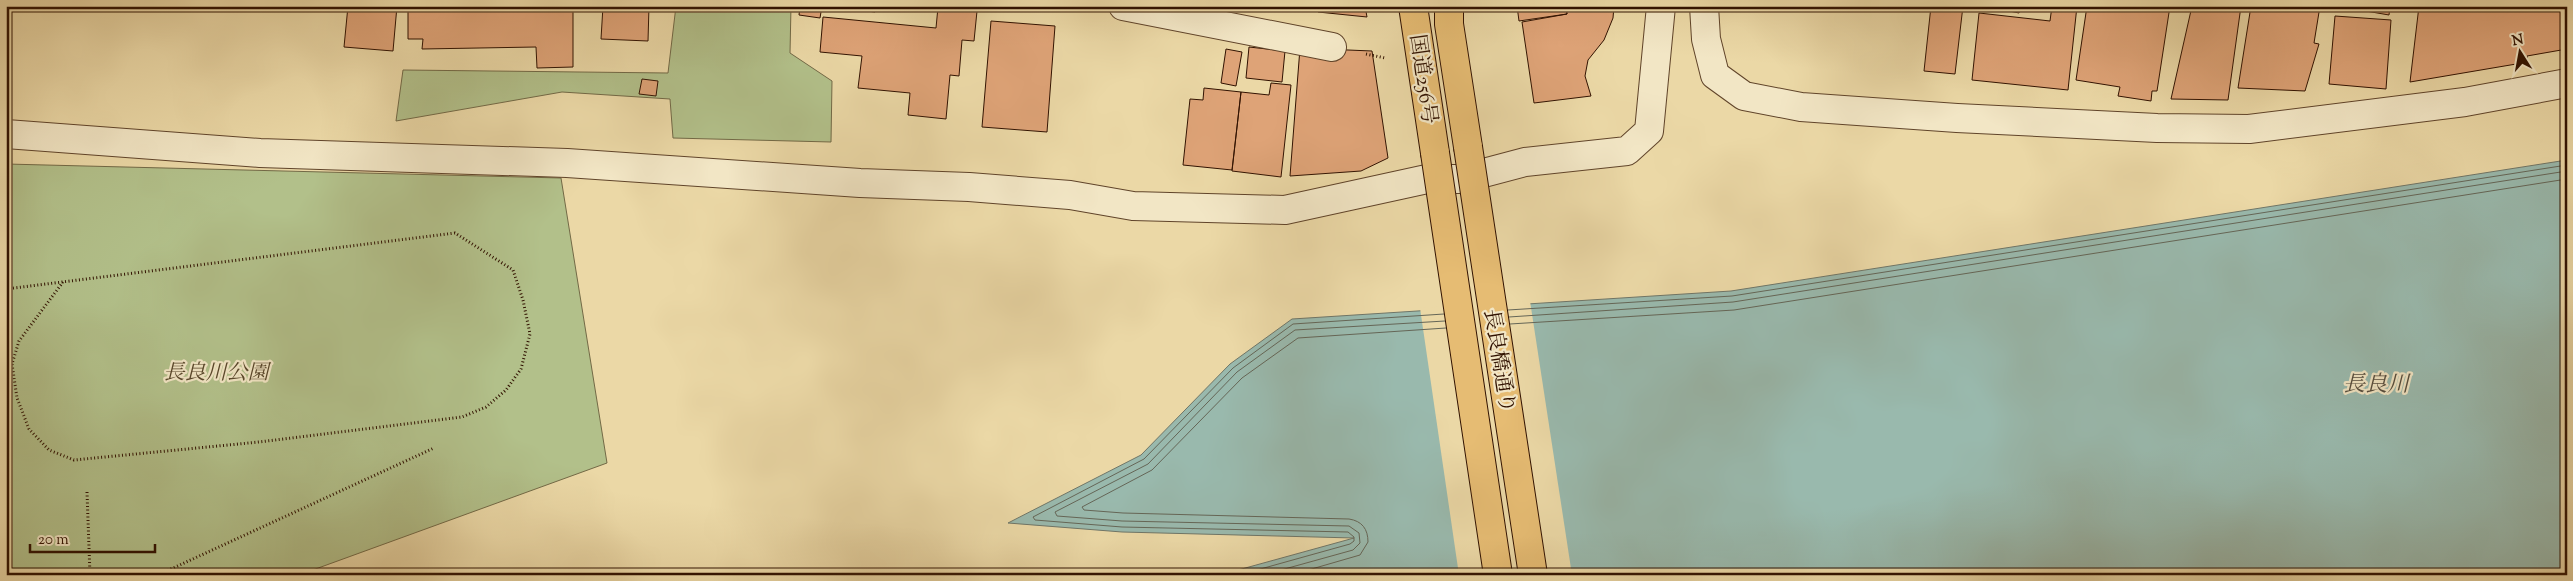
<svg xmlns="http://www.w3.org/2000/svg" width="2573" height="581" viewBox="0 0 2573 581" font-family="'Sorts Mill Goudy','Noto Serif JP',serif">
  <rect width="100%" height="100%" fill="#ebd8a6"/>
  <filter id="stains"><feTurbulence type="fractalNoise" baseFrequency=".004" numOctaves="4"/><feColorMatrix values="0 0 0 0 .2 0 0 0 0 .09 0 0 0 0 .02 0 0 0 .5 -.17"/></filter>
  <radialGradient id="worn" r=".72"><stop offset=".6" stop-color="#630" stop-opacity="0"/><stop offset="1" stop-color="#630" stop-opacity=".3"/></radialGradient>
  <path fill="#b2c08a" stroke="#726946" d="M676,6H791L790,53L832,81L831,142L673,138L670,99L562,92L396,121L403,70L668,73Z
    M6,164L561,178L607,463L299,575H6Z"/>
  <path fill="#99b9ad" stroke="#6f7668" d="M2567,160V575H1220L1354,538L1122,532L1008,523L1141,455L1230,364L1292,319L1731,291Z"/>
  <path fill="#ebd8a6" d="M1530,301L1572,575H1459L1420,308Z"/>
  <g fill="none" stroke-linecap="round" stroke-linejoin="round">
    <path stroke="#656657" stroke-width="1" d="M1508,310L1732,296L2567,165
      M1509,317L1733,302L2567,171
      M1510,324L1734,310L2567,179
      M1239,575L1350,544L1354,541V537L1348,532L1122,527L1035,520L1033,517L1144,459L1233,368L1293,324L1444,314
      M1263,575L1353,550L1360,543L1359,533L1349,526L1122,521L1057,516L1055,512L1148,464L1237,372L1295,330L1445,321
      M1291,575L1360,555L1368,542C1368,529 1362,521 1349,519L1123,513L1084,510L1082,507L1152,470L1242,378L1298,338L1446,328"/>
  </g>
  <path fill="#dea377" stroke="#311201" d="M348,6H397L393,51L344,47Z
    M408,6H573V67L537,68L536,47L422,49L423,39H408Z
    M603,6H649L648,41L601,39Z
    M800,6H822L820,18L799,15Z
    M853,6H876L875,12L852,9Z
    M1319,6H1365L1367,17L1318,12Z
    M1517,6H1566L1567,14L1519,21Z
    M1566,6H1614L1613,18L1604,40L1588,60L1585,76L1591,96L1534,103L1522,22L1567,14Z
    M1931,6H1963L1955,74L1924,71Z
    M1985,6H2021L2019,13Z
    M2052,6H2077L2068,90L1972,80L1979,13L2050,21Z
    M2087,6H2170L2157,91H2152L2151,101L2118,96L2120,87L2076,80Z
    M2192,6H2241L2228,100L2171,99Z
    M2251,6H2320L2314,43L2319,44L2305,91L2238,88Z
    M2337,6H2390L2389,15Z
    M2419,6H2567V49L2527,56L2528,62L2410,82Z
    M938,7L977,11L974,41L962,40L959,76L950,75L946,119L908,115L910,93L858,88L862,56L820,52L823,17L936,28Z
    M2335,16L2391,20L2386,89L2329,84Z
    M991,21L1055,26L1047,132L982,127Z
    M1249,47L1285,51L1282,82L1246,78Z
    M1300,48L1372,51L1388,158L1361,171L1290,176Z
    M1226,49L1242,52L1236,86L1221,83Z
    M642,79L658,81L656,96L639,94Z
    M1271,83L1291,85L1281,177L1232,171L1241,92L1269,95Z
    M1204,88L1241,92L1232,170L1183,165L1190,99L1203,100Z"/>
  <g fill="none" stroke-linecap="round" stroke-linejoin="round">
    <defs>
      <path id="minor" d="M1123,6L1332,47
        M1704,6L1706,39L1715,75L1744,96L1801,107L1957,118L2157,128L2249,129L2465,102L2567,83
        M6,134L260,153L567,163L860,183L969,187L1070,195L1133,206L1285,210L1427,179H1461L1525,162L1627,151L1649,131L1661,6"/>
      <path id="highway" d="M1413,6L1435,153
        M1449,6V24L1468,147"/>
    </defs>
    <use href="#minor" stroke="#60442a" stroke-width="30"/>
    <use href="#highway" stroke="#311201" stroke-width="30"/>
    <path stroke="#311201" stroke-width="3" stroke-dasharray="1 2.5" stroke-linecap="butt" d="M1366,54L1385,58
      M6,289L455,233L513,270L523,300L530,334L521,369L506,390L486,407L462,417L259,442L74,460L49,450L29,429L17,398L12,364L19,341L63,282
      M87,492L90,575
      M158,575L434,448"/>
    <use href="#minor" stroke="#f2e6c5" stroke-width="28"/>
    <use href="#highway" stroke="#e6bc73" stroke-width="28"/>
    <defs>
      <path id="highway-bridge" d="M1468,147L1533,575
        M1435,153L1498,575"/>
    </defs>
    <use href="#highway-bridge" stroke="#311201" stroke-width="30" stroke-linecap="butt"/>
    <use href="#highway-bridge" stroke="#e6bc73" stroke-width="28"/>
  </g>
  <g text-anchor="middle" stroke-width="4.5" stroke-linejoin="round" paint-order="stroke">
    <g font-size="21" fill="#311201" stroke="#f2e6c5">
      <text transform="translate(1424 79) rotate(82)" y="7">国道256号</text>
      <text transform="translate(1500 361) rotate(81)" y="7">長良橋通り</text>
    </g>
    <g font-size="21" font-style="italic" fill="#58462a" stroke="#f2e6c5">
      <text x="216" y="379">長良川公園</text>
    </g>
    <g font-size="22" font-style="italic" fill="#554c3d" stroke="#f2e6c5">
      <text x="2376" y="391">長良川</text>
    </g>
  </g>
  <rect width="2573" height="581" fill="none" stroke="#ebd8a6" stroke-width="25"/>
  <rect x="8" y="8" width="2558" height="566" fill="none" stroke="#311201" stroke-width="2.5"/>
  <rect x="12" y="12" width="2548" height="556" fill="none" stroke="#311201"/>
  <g transform="translate(2520 52) rotate(349)" stroke="#f2e6c5" stroke-width="4" paint-order="stroke">
  <path d="M0-4L9 19L0 12L-9 19Z" fill="#311201"/>
  <text y="-8" font-size="14" font-weight="bold" text-anchor="middle" fill="#311201">N</text>
  </g>
  <path d="M30 544v8h125v-8" fill="none" stroke="#311201" stroke-width="2.5"/>
  <text x="38" y="544" font-size="15" fill="#311201" stroke="#f2e6c5" stroke-width="4" paint-order="stroke">20 m</text>
  <rect width="100%" height="100%" filter="url(#stains)"/>
  <rect width="100%" height="100%" fill="url(#worn)"/>
</svg>
